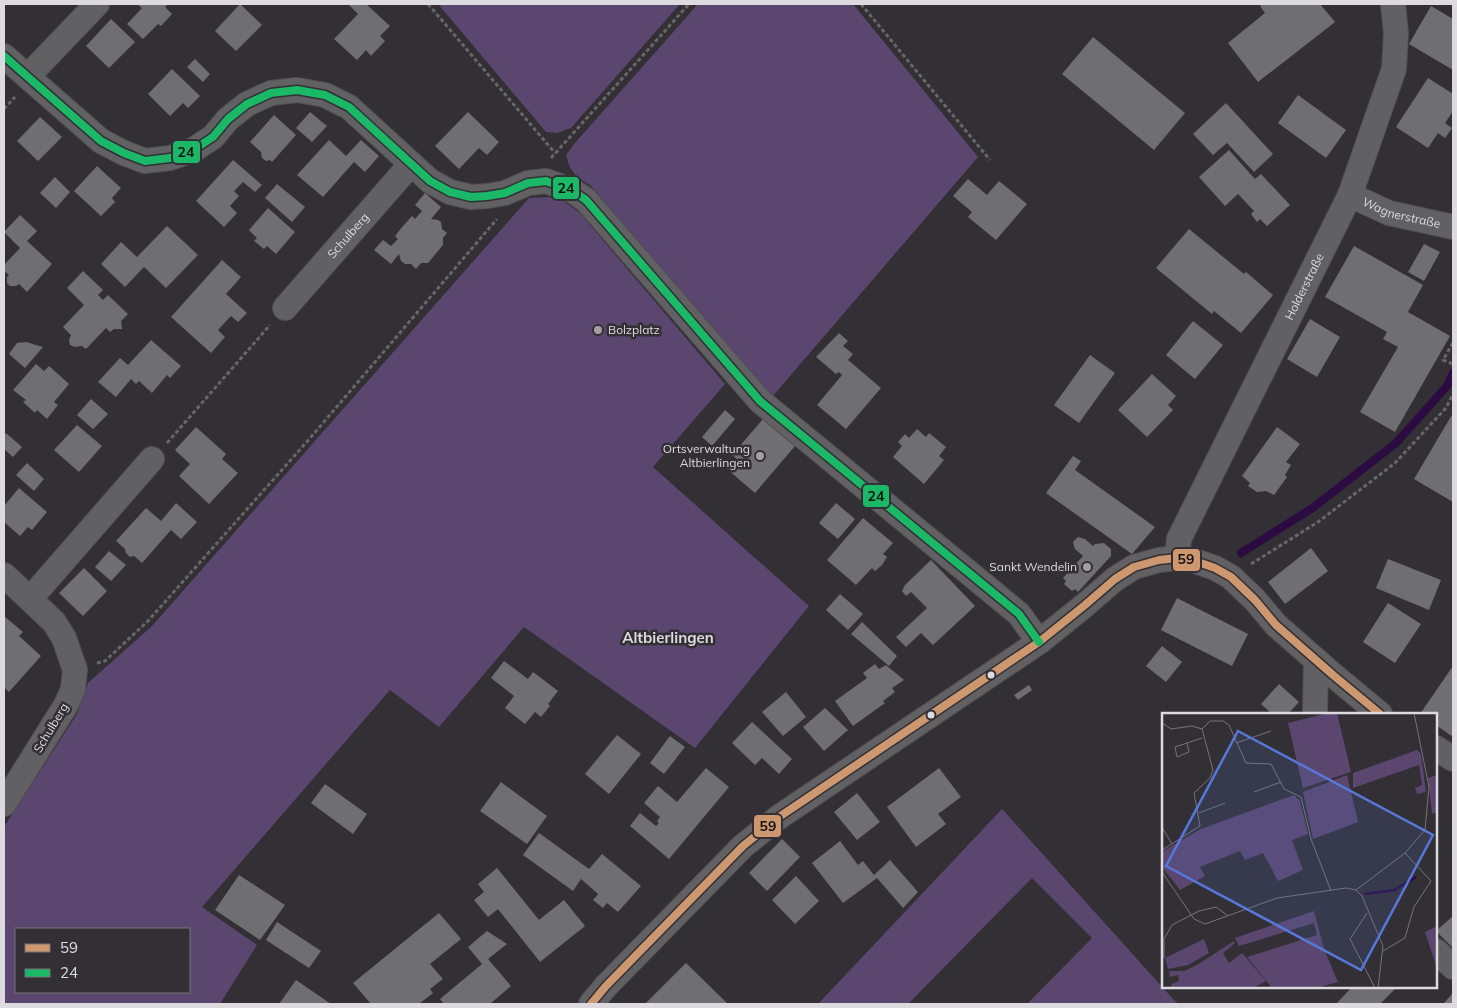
<svg xmlns="http://www.w3.org/2000/svg" width="1457" height="1008" viewBox="0 0 1457 1008" font-family="Mulish,sans-serif">
  <rect width="100%" height="100%" fill="#323034"/>
  <path fill="#5a466f" fill-rule="evenodd" d="M438,4H680L571,128L557,133L546,132Z
    M698,4H853L978,157L772,397L590,185C576,177 570,172 566,155L574,144Z
    M548,197L563,201L579,212L725,384L653,467L809,606L695,748L524,627L439,727L390,690L202,907L257,945L220,1004H4V827L77,714L88,683L152,626L529,198ZM189,929V992H16V929Z
    M1002,809L1173,999L1179,1004H1027L1092,938L1032,878L908,1004H818Z"/>
  <g fill="none" stroke-linecap="round" stroke-linejoin="round">
    <path stroke="#2c0b43" stroke-width="8" d="M1241,553L1314,507L1396,443L1447,386L1453,373"/>
  </g>
  <path fill="#6f6e71" d="M137,4H168L165,7L172,14L161,26L158,24L143,39L127,24L142,8Z
    M240,4L262,25L236,51L215,31Z
    M348,4H366L390,26L380,36L385,41L371,56L366,50L357,60L334,39L358,14Z
    M1262,4H1320L1335,22L1258,82L1228,43L1265,13L1260,6Z
    M1431,6L1453,19V70L1409,44Z
    M111,19L135,42L109,68L86,46Z
    M1093,37L1185,113L1154,150L1062,74Z
    M195,59L210,74L203,82L187,67Z
    M172,69L200,96L188,108L183,103L170,116L148,94Z
    M1428,78L1453,94V111L1445,123L1452,128L1445,138L1438,133L1428,148L1396,127Z
    M1298,95L1346,130L1326,158L1278,123Z
    M1226,103L1273,154L1254,172L1227,143L1213,155L1193,134Z
    M310,112L327,126L312,142L296,128Z
    M468,112L499,142L487,155L479,148L459,169L435,146Z
    M274,115L296,135L272,162L270,160L266,161L262,158L261,152L250,142Z
    M40,117L62,137L38,161L17,141Z
    M329,140L346,156L361,140L379,156L365,172L354,162L323,197L297,175Z
    M1229,150L1255,179L1261,174L1290,205L1267,226L1260,219L1257,222L1251,214L1254,211L1238,194L1225,206L1199,177Z
    M233,160L262,185L255,192L243,182L234,191L239,196L230,206L237,213L224,227L196,201Z
    M97,166L121,188L112,198L115,202L101,216L74,191Z
    M55,177L70,192L56,208L40,193Z
    M968,179L987,195L999,181L1027,204L996,240L968,217L972,212L953,196Z
    M277,184L305,207L292,222L265,198Z
    M425,193L441,207L431,219L438,220L441,222L442,229L447,233L443,238V245L428,263H421L416,269L411,264H405L401,261L399,254L391,264L374,250L383,240L391,246L398,239L395,236L403,226L412,216L415,219L422,211L415,205Z
    M268,208L295,232L276,254L267,246L264,249L254,241L257,238L249,230Z
    M20,215L37,231L27,241L52,264L27,292L19,284L16,286H10L7,283V277L9,275L4,271V265L20,248L4,232Z
    M167,226L198,255L166,288L144,267L125,287L101,264L121,242L137,257Z
    M1189,229L1244,274L1246,272L1273,295L1241,333L1214,311L1212,314L1156,268Z
    M1424,244L1440,252L1424,281L1408,272Z
    M1354,246L1423,285L1408,312L1450,336L1395,432L1360,412L1398,347L1383,339L1387,332L1325,297Z
    M222,260L241,277L226,294L247,313L238,322L231,316L218,330L225,337L211,353L171,317Z
    M83,271L103,290L98,295L103,300L108,295L128,314L121,321L122,329H114L110,332L106,328L86,349L82,346L75,347L70,345L69,340L71,335L63,327L84,305L67,288Z
    M1310,319L1340,337L1317,377L1287,359Z
    M1193,321L1223,345L1195,379L1166,355Z
    M839,333L848,341L843,346L853,354L848,360L881,388L846,429L817,405L842,375L839,372L836,374L816,357Z
    M151,340L181,366L170,378L167,375L152,393L139,381L136,384L131,379L116,397L98,382L120,358L128,365Z
    M26,342L43,347L25,368L9,354L17,343Z
    M1090,355L1115,373L1079,423L1054,405Z
    M36,364L44,371L49,366L69,384L54,402L58,405L47,419L37,410L35,413L23,402L26,400L13,390Z
    M1152,374L1176,396L1168,405L1173,410L1147,437L1118,410Z
    M91,399L108,414L93,429L77,415Z
    M725,410L735,419L712,446L702,437Z
    M1453,413V502L1414,479Z
    M763,419L795,446L755,493L727,469L736,458L732,455Z
    M77,425L102,446L79,472L54,450Z
    M196,427L226,454L222,459L238,473L209,504L179,476L190,464L175,450Z
    M1277,427L1300,444L1286,462L1291,465L1285,475L1287,477L1274,495L1266,491L1257,492L1248,486L1250,483L1242,476Z
    M917,429L926,437L929,433L946,447L939,456L944,460L924,484L893,457L902,446L898,442L905,434L909,438Z
    M6,433L22,447L13,457L4,449V436Z
    M1073,456L1081,461L1075,470L1155,527L1132,554L1046,493Z
    M27,463L44,479L34,491L16,475Z
    M19,488L47,512L32,530L28,527L20,536L4,522V506Z
    M176,503L197,522L181,539L171,530L142,563L134,556L130,557L126,553L125,549L116,541L146,508L161,521Z
    M836,503L855,519L838,539L819,523Z
    M863,518L893,543L883,554L887,557L882,565L875,571L872,568L856,585L827,560Z
    M1078,537L1085,539L1093,546L1095,544L1104,543L1111,549V556L1078,592L1075,589L1072,591L1064,584L1066,581L1063,578L1083,556L1075,549L1073,542Z
    M1311,548L1328,571L1285,604L1268,582Z
    M109,551L126,565L111,581L95,567Z
    M1388,559L1441,580L1429,610L1376,588Z
    M931,560L975,606L933,645L921,633L906,647L896,637L927,608L911,592L906,596L902,591L905,585Z
    M84,568L107,591L83,616L59,593Z
    M840,594L863,614L848,630L826,610Z
    M1177,598L1248,634L1232,666L1161,630Z
    M1388,603L1421,624L1395,663L1363,642Z
    M4,616L23,632L19,636L41,656L9,692L4,687Z
    M862,622L897,656L889,666L851,634Z
    M1162,646L1182,662L1166,682L1146,666Z
    M504,661L528,679L533,672L558,691L548,704L550,706L541,717L535,712L525,724L505,708L514,696L491,678Z
    M875,664L879,669L886,665L904,680L892,688L895,692L883,701L885,703L853,726L835,701L867,678L863,673Z
    M1453,666V737L1436,725V714H1420Z
    M1279,684L1299,702L1288,714H1272L1261,704Z
    M1029,685L1032,690L1018,700L1014,695Z
    M786,692L806,717L783,736L762,712Z
    M825,708L848,730L824,751L803,727Z
    M752,722L792,759L779,774L762,758L755,765L732,743Z
    M617,735L641,754L609,794L585,774Z
    M670,736L685,747L664,774L650,763Z
    M706,768L729,787L669,859L630,826L640,813L656,826L659,823L657,821L660,817L644,803L658,786L677,802Z
    M939,768L961,797L938,814L946,824L916,847L887,807Z
    M501,782L547,816L527,844L480,811Z
    M325,784L367,814L353,834L311,803Z
    M857,793L880,822L857,840L834,812Z
    M539,833L589,869L602,854L641,886L618,912L607,903L603,908L593,900L598,894L581,879L573,891L523,855Z
    M782,839L800,857L767,891L749,873Z
    M840,841L858,865L863,861L874,875L890,860L918,892L903,908L877,878L843,903L812,863Z
    M497,868L539,920L564,900L585,926L540,962L498,909L488,917L474,900L484,892L478,884Z
    M239,875L285,905L260,940L215,910Z
    M796,876L819,901L795,924L772,900Z
    M439,913L461,939L430,964L443,979L430,989L433,993L419,1004H371L353,983Z
    M1453,916V948L1436,931Z
    M277,922L321,951L309,968L266,940Z
    M487,931L507,944L488,959L511,986L490,1004H444L440,999L482,964L468,947Z
    M686,963L728,1004H645Z
    M296,980L331,1004H279Z
    M1352,987H1397L1380,1004H1336Z
    M1453,993V1004H1443Z"/>
  <g fill="none" stroke-linecap="round" stroke-linejoin="round">
    <defs>
      <g id="minor">
        <path d="M4,56L101,141L124,153L145,161L170,158L193,150L213,137L228,119L247,104L271,93L297,90L325,95L349,107L430,181L450,192L471,197L487,196L505,193L528,183L546,181L573,191L586,200L760,401L1019,614L1039,642"/>
        <path d="M28,76L97,4"/>
        <path id="s1" d="M1350,195L1389,213L1453,227"/>
        <path id="s2" d="M285,308L411,164"/>
        <path id="s3" d="M1177,558L1179,539L1350,195L1394,69L1396,33L1393,4"/>
        <path d="M4,575L54,622L64,638L75,670L73,689L66,705L4,804"/>
        <path d="M30,599L152,459"/>
        <path d="M1315,714L1316,660"/>
        <path d="M1436,748L1453,759"/>
        <path d="M1436,951L1453,967"/>
        <path d="M591,1004L606,986L743,846L779,817L1039,642L1085,605L1115,579L1134,567L1159,560L1177,558L1195,561L1215,568L1231,577L1255,600L1276,625L1333,675L1380,714"/>
      </g>
    </defs>
    <use href="#minor" stroke="#514f52" stroke-width="26"/>
    <path stroke="#676668" stroke-width="3" stroke-dasharray="4 2.5" stroke-linecap="butt" d="M428,4L555,153
      M861,4L990,160
      M4,109L15,97
      M551,158L689,4
      M1453,343L1443,360L1453,364
      M167,443L270,325
      M1251,564L1318,522L1395,463L1446,408L1453,394
      M97,663L105,661L148,621L311,437L497,219"/>
    <use href="#minor" stroke="#616062" stroke-width="24"/>
    <defs>
      <path id="bus-1" d="M591,1004L606,986L743,846L779,817L1039,642L1085,605L1115,579L1134,567L1159,560L1177,558L1195,561L1215,568L1231,577L1255,600L1276,625L1333,675L1380,714"/>
      <path id="bus-2" d="M4,56L101,141L124,153L145,161L170,158L193,150L213,137L228,119L247,104L271,93L297,90L325,95L349,107L430,181L450,192L471,197L487,196L505,193L528,183L546,181L573,191L586,200L760,401L1019,614L1039,642"/>
    </defs>
    <use href="#bus-1" stroke="#322f35" stroke-width="11"/>
    <use href="#bus-2" stroke="#322f35" stroke-width="11"/>
    <use href="#bus-1" stroke="#cd976f" stroke-width="8"/>
    <use href="#bus-2" stroke="#1ab867" stroke-width="8"/>
  </g>
  <g fill="#a19fa3" stroke="#322f35" stroke-width="2">
    <circle cx="598" cy="330" r="5"/>
    <circle cx="760" cy="456" r="5"/>
    <circle cx="1087" cy="567" r="5"/>
  </g>
  <g fill="#dddbdf" stroke="#322f35" stroke-width="2">
    <circle cx="991" cy="675" r="4.5"/>
    <circle cx="931" cy="715" r="4.5"/>
  </g>
  <g text-anchor="middle" stroke-width="5" stroke-linejoin="round" paint-order="stroke">
    <g font-size="12" fill="#dddbdf" stroke="#322f35">
      <text dy="4" stroke="none"><textPath href="#s1" startOffset="55">Wagnerstraße</textPath></text>
      <text dy="4" stroke="none"><textPath href="#s2" startOffset="96">Schulberg</textPath></text>
      <text dy="4" stroke="none"><textPath href="#s3" startOffset="301">Holderstraße</textPath></text>
      <text transform="translate(51 728) rotate(-59)" y="4">Schulberg</text>
    </g>
    <g font-size="12" fill="#dddbdf" stroke="#322f35" text-anchor="end">
      <text x="608" y="334" text-anchor="start">Bolzplatz</text>
      <text x="750" y="453">Ortsverwaltung<tspan x="750" dy="14">Altbierlingen</tspan></text>
      <text x="1077" y="571">Sankt Wendelin</text>
    </g>
    <g font-size="15" font-weight="bold" fill="#dddbdf" stroke="#322f35">
      <text x="668" y="643">Altbierlingen</text>
    </g>
  </g>
  <g transform="translate(1162 713)">
    <rect width="275" height="275" fill="#323034"/>
    <path d="M166,0H175L189,59L141,75L126,10ZM255,37L259,41L264,79L255,81L253,75L260,72L257,52L191,75V60ZM185,62L196,109L151,126L141,79ZM275,62V101L270,100L266,65ZM132,82L138,88L146,121L130,127L141,157L116,168L101,140L83,147L78,138L38,154L43,163L18,177L0,154L1,138L39,116ZM152,198L162,236L176,269L154,275H110L85,244L155,222L152,210L77,233L73,225ZM275,213V255L263,219ZM42,226L47,240L26,252L6,256L3,245ZM72,228L73,230L61,240L67,250L80,240L104,268L91,275H10L9,271L17,268L16,262L8,264L7,258H22L35,252Z" fill="#5a466f"/>
    <path fill="none" stroke="#2c0b43" stroke-width="2.5" d="M203,181L232,177L254,164"/>
    <path fill="none" stroke="#767478" stroke-width="1" d="M0,10L9,16L30,13L40,16M25,30L27,39L15,44L13,34L40,25M74,30L109,18M92,79L119,69M37,100L63,90M0,114L10,131M0,137L38,113L32,80L48,65L51,57L40,16L48,8H61L67,12L84,50L109,51L122,76L139,84L149,126L169,178M0,159L32,206L43,211L115,185L184,175L194,177L200,183L221,233L216,275M194,177L243,140L263,117L267,74L252,0M205,200L188,226L213,275M221,238L243,225L252,194L269,168L243,140M2,245V226L10,212L37,198L54,194L66,203"/>
    <path fill="#5778da" fill-opacity="0.15" stroke="#5778da" stroke-width="2.5" d="M76,18L271,122L199,257L4,153Z"/>
    <rect width="275" height="275" fill="none" stroke="#dddbdf" stroke-width="2.5"/>
  </g>
  <g stroke="#322f35" stroke-width="2">
    <rect x="172" y="140" width="29" height="24" rx="5" fill="#1ab867"/>
    <rect x="552" y="176" width="28" height="24" rx="5" fill="#1ab867"/>
    <rect x="862" y="484" width="28" height="24" rx="5" fill="#1ab867"/>
    <rect x="1172" y="548" width="29" height="24" rx="5" fill="#cd976f"/>
    <rect x="753" y="814" width="29" height="24" rx="5" fill="#cd976f"/>
  </g>
  <g font-size="14" text-anchor="middle" font-weight="bold" fill="#111">
    <text x="186" y="157">24</text>
    <text x="566" y="193">24</text>
    <text x="876" y="501">24</text>
    <text x="1186" y="564">59</text>
    <text x="768" y="831">59</text>
  </g>
  <rect width="1457" height="1008" fill="none" stroke="#dddbdf" stroke-width="10"/>
  <rect x="15" y="928" width="175" height="65" fill="#322f35" stroke="#767479"/>
  <rect x="25" y="944" width="25" height="8" fill="#cd976f" stroke="#767479"/>
  <text x="60" y="953" font-size="15" fill="#dddbdf">59</text>
  <rect x="25" y="969" width="25" height="8" fill="#1ab867" stroke="#767479"/>
  <text x="60" y="978" font-size="15" fill="#dddbdf">24</text>
</svg>
